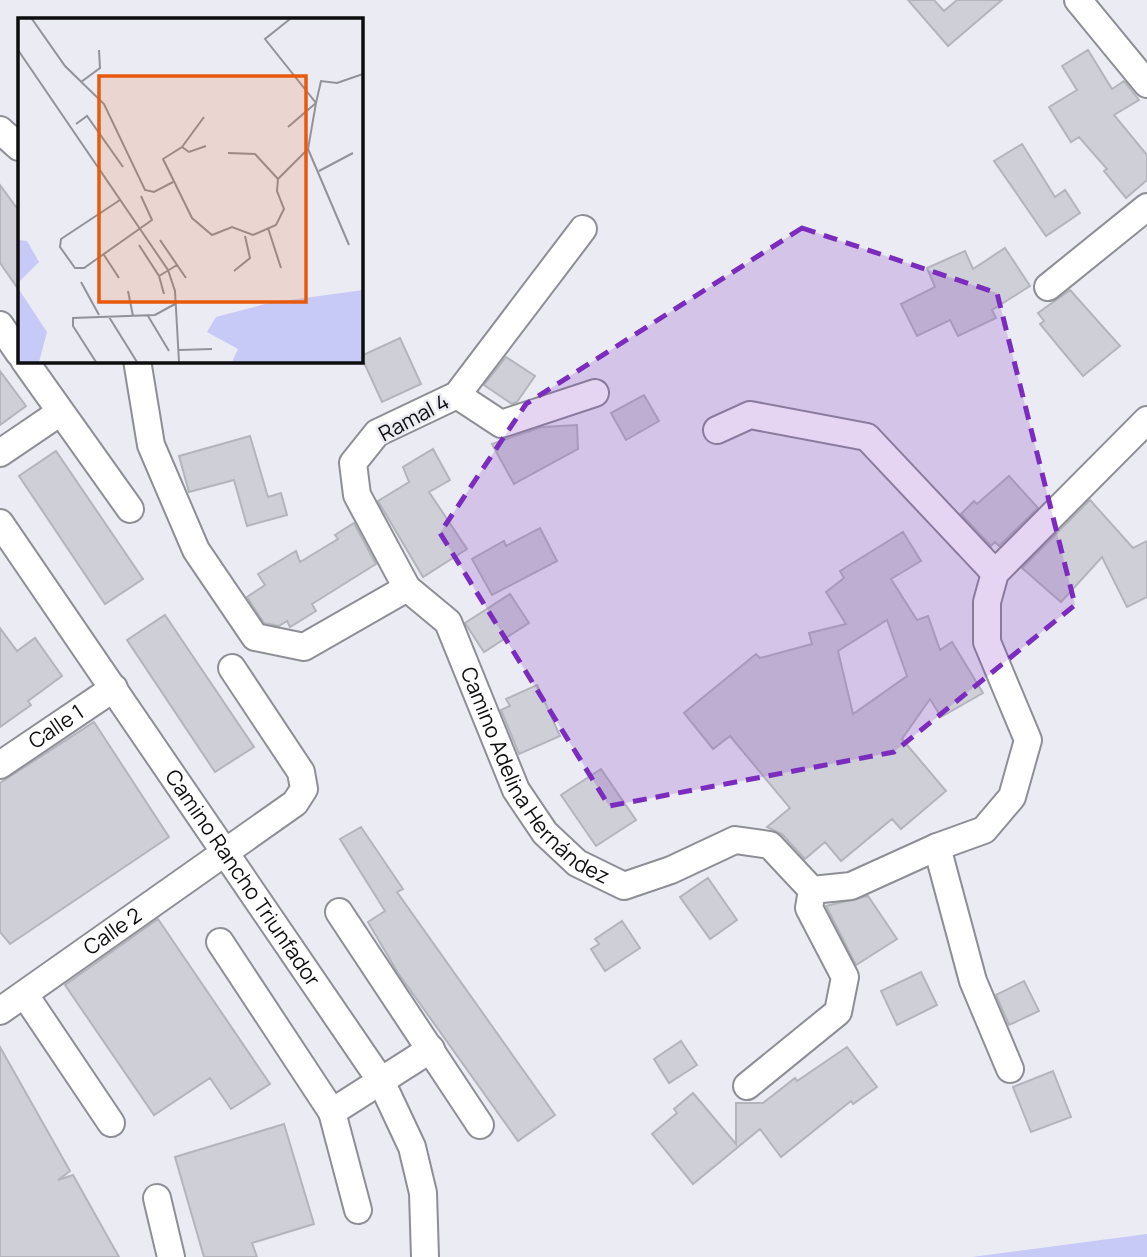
<svg xmlns="http://www.w3.org/2000/svg" width="1147" height="1257" viewBox="0 0 1147 1257" font-family="Manrope,sans-serif">
  <rect width="100%" height="100%" fill="#eaebf3"/>
  <path fill="#c7c9f6" d="M1147,1234V1257H972Z"/>
  <path fill="#cecfd7" stroke="#b4b4bc" stroke-width="2" fill-rule="evenodd" d="M908,0H934L944,11L957,0H1002L948,46Z
    M1088,50L1112,89L1124,81L1139,100L1114,115L1147,155V180L1126,198L1104,171L1107,169L1079,137L1071,142L1049,107L1077,90L1062,66Z
    M1022,144L1055,197L1065,190L1080,213L1046,236L994,161Z
    M0,185L19,211V290L0,263Z
    M1005,248L1030,286L992,310L996,318L958,336L950,320L917,336L901,304L935,287L927,268L965,251L973,269Z
    M1070,290L1120,346L1083,376L1040,324L1044,321L1038,313Z
    M400,338L421,384L382,402L361,356Z
    M506,357L535,376L517,402L512,404L484,385Z
    M0,371L26,406L0,425Z
    M644,395L659,421L626,440L611,413Z
    M577,425L578,449L514,484L492,444L542,427Z
    M250,436L268,497L281,493L287,515L247,526L234,480L189,492L179,456Z
    M433,449L450,480L429,492L467,549L423,577L378,501L409,482L403,467Z
    M56,451L143,579L105,604L19,476Z
    M1009,476L1038,508L999,546L995,542L991,546L961,514L974,501L977,504Z
    M1090,500L1133,548L1147,541V597L1127,607L1102,557L1061,602L1022,568Z
    M354,523L376,564L312,604L316,611L290,627L287,621L279,626L264,623L247,597L265,585L258,574L296,551L300,562L338,539L335,535Z
    M540,528L557,561L492,595L472,559L504,541L506,546Z
    M903,532L921,561L891,579L917,620L928,616L940,650L952,642L983,693L941,717L930,699L902,739L946,791L901,829L892,819L841,861L825,842L805,859L782,834L767,827L790,808L730,736L713,749L684,713L756,654L760,658L812,644L809,633L846,624L826,592L844,578L840,571ZM887,620L907,676L853,714L838,651Z
    M510,594L529,623L484,652L465,623Z
    M165,615L254,747L215,772L127,640Z
    M0,628L17,651L35,638L62,676L28,701L31,705L0,727Z
    M537,685L560,736L519,754L501,710L510,706L506,699Z
    M94,722L169,837L10,944L0,932V783Z
    M601,769L636,820L596,846L561,795Z
    M361,827L403,889L397,892L555,1115L518,1141L398,973L368,922L385,911L340,839Z
    M708,878L737,920L710,939L680,897Z
    M868,896L897,939L856,965L826,906Z
    M158,919L270,1084L231,1109L210,1078L154,1115L65,985Z
    M622,921L640,948L605,971L591,949L599,944L595,939Z
    M921,972L937,1005L897,1025L881,991Z
    M1024,981L1039,1011L1009,1025L996,995Z
    M681,1041L697,1065L669,1083L654,1059Z
    M0,1047L70,1171L58,1180L73,1175L119,1257H0Z
    M847,1047L877,1087L853,1104L851,1101L781,1157L760,1129L693,1184L652,1134L677,1113L674,1109L693,1093L736,1144V1103H763L795,1078L797,1081Z
    M1053,1071L1071,1117L1031,1132L1013,1087Z
    M284,1124L314,1224L252,1243L257,1257H204L175,1157Z"/>
  <g fill="none" stroke-linecap="round" stroke-linejoin="round">
    <defs>
      <g id="minor">
        <path d="M1078,0L1147,84"/>
        <path d="M0,130L19,147"/>
        <path id="s1" d="M583,229L457,395L377,433L353,463L357,495L407,588L448,622L516,790L545,833L577,863L624,886L671,870L735,840L770,845L812,890L851,886L937,847L984,830L1012,797L1028,740L987,642V602L995,573L1147,420"/>
        <path d="M1048,287L1147,207"/>
        <path d="M0,325L19,353"/>
        <path d="M24,360L130,509"/>
        <path d="M137,360L151,445L196,550L255,637L304,647L407,588"/>
        <path d="M457,395L501,424L595,393"/>
        <path d="M717,430L750,415L867,437L995,573"/>
        <path d="M0,453L59,413"/>
        <path id="s2" d="M0,523L381,1081L412,1147L423,1193L425,1257"/>
        <path id="s3" d="M0,765L114,688"/>
        <path d="M937,847L973,981L1010,1069"/>
        <path d="M339,912L480,1125"/>
        <path d="M220,942L332,1112L358,1210"/>
        <path d="M25,995L111,1123"/>
        <path id="s4" d="M0,1011L295,803L304,789L301,772L232,668"/>
        <path d="M747,1086L838,1012L845,977L809,908L812,890"/>
        <path d="M332,1112L431,1049"/>
        <path d="M157,1198L171,1257"/>
      </g>
    </defs>
    <use href="#minor" stroke="#8e8e96" stroke-width="30"/>
    <use href="#minor" stroke="#fff" stroke-width="26"/>
  </g>
  <path fill="#7b2cbf" fill-opacity="0.2" stroke="#7b2cbf" stroke-width="5" stroke-dasharray="14 9" stroke-linejoin="round" d="M802,228L997,293L1075,605L894,752L609,806L440,533L526,404Z"/>
  <g text-anchor="middle" stroke-width="5" stroke-linejoin="round" paint-order="stroke">
    <g font-size="21" fill="#0d0d0f" stroke="#eaebf3">
      <text transform="translate(414 418) rotate(-28)" y="7">Ramal 4</text>
      <text dy="7" stroke="none"><textPath href="#s3" startOffset="68">Calle 1</textPath></text>
      <text dy="7" stroke="none"><textPath href="#s1" startOffset="707">Camino Adelina Hernández</textPath></text>
      <text dy="7" stroke="none"><textPath href="#s2" startOffset="430">Camino Rancho Triunfador</textPath></text>
      <text dy="7" stroke="none"><textPath href="#s4" startOffset="138">Calle 2</textPath></text>
    </g>
  </g>
  <g transform="translate(18 18)">
    <rect width="345" height="345" fill="#eaebf3"/>
    <path d="M0,222L9,223L21,244L0,265ZM0,270L29,314L21,344H0ZM345,272V344H214L220,331L189,314L198,299L251,285Z" fill="#c7c9f6"/>
    <path fill="none" stroke="#929298" stroke-width="2" d="M14,1L47,48L86,86L127,172L136,174L155,164M0,32L150,252L157,273L161,344M63,64L82,50L81,32M186,99L164,129L145,141L174,200L194,217L214,209L235,217L258,207L266,191L259,173L260,161L290,131L298,85L247,21L272,1M58,106L69,98L105,149M270,109L298,85L303,63L319,65L345,56M164,129L171,134L188,128M290,131L331,227M210,135L237,136L260,161M301,153L335,135M102,182L43,221L42,229L57,250H66L134,202L123,178M250,210L263,250M142,222L168,260M121,227L141,258L146,276M86,237L101,260M216,253L232,240L227,218M141,258L159,247M63,264L81,297M110,273L115,298M130,298L151,333M91,299L119,344M161,332L194,331M78,344L55,308V300L137,297L157,286"/>
    <path fill="#e8590c" fill-opacity="0.15" stroke="#e8590c" stroke-width="3.5" d="M81,58H288V284H81Z"/>
    <rect width="345" height="345" fill="none" stroke="#0d0d0f" stroke-width="3.5"/>
  </g>
</svg>
